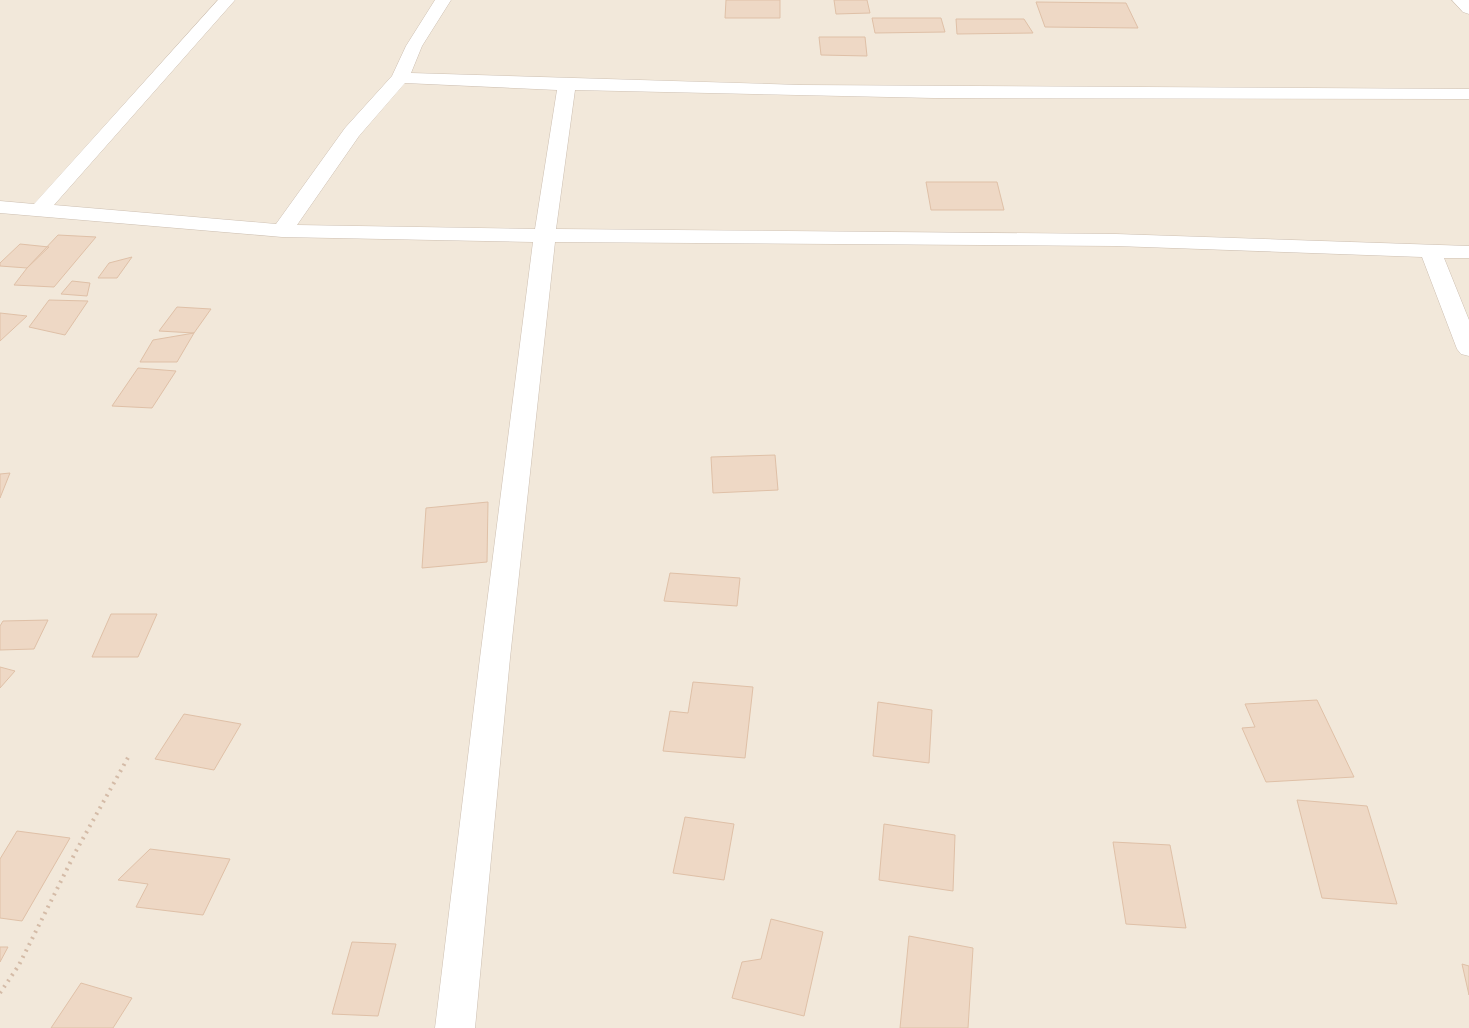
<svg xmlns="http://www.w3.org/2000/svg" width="1469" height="1028" viewBox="0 0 1469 1028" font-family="Mulish,sans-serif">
  <rect width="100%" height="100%" fill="#fbf6eb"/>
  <path fill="#f2e8da" d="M0,0H1469V1028H0Z"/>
  <path fill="#eed8c5" stroke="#dfc0a7" d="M726,0H780V18H725Z
    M834,0H867L870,13L836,14Z
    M1036,2L1126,3L1138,28L1045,27Z
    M872,18H941L945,32L875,33Z
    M956,19H1024L1033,33L957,34Z
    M819,37H865L867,56L821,55Z
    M926,182H997L1004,210H931Z
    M58,235L96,237L54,287L14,285L27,268Z
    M20,244L49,247L27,268L0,266V263Z
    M132,257L117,278H98L109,263Z
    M72,281L90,283L87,296L61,294Z
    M49,300L88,301L65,335L29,327Z
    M177,307L211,309L194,333L159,331Z
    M0,313L27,316L0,341Z
    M194,333L177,362H140L153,340Z
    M138,368L176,371L152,408L112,406Z
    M775,455L778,490L713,493L711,457Z
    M10,473L0,498V474Z
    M488,502L487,562L422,568L426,508Z
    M670,573L740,578L737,606L664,601Z
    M111,614H157L138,657H92Z
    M48,620L34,649L0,650V626L3,621Z
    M0,667L15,671L0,688Z
    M693,682L753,687L745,758L663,751L670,711L688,713Z
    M1317,700L1354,777L1266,782L1242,728L1255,727L1245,704Z
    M878,702L932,710L929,763L873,756Z
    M184,714L241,724L214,770L155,759Z
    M1297,800L1367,806L1397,904L1322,898Z
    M685,817L734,824L724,880L673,873Z
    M884,824L955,835L953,891L879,880Z
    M17,831L70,838L22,921L0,918V859Z
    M1113,842L1170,845L1186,928L1126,924Z
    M150,849L230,859L203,915L136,907L148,884L118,880Z
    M771,919L823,932L804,1016L732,998L742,962L761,959Z
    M909,936L973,948L968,1028H900Z
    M352,942L396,944L378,1016L332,1014Z
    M0,947H8L0,962Z
    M1462,964L1469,966V995Z
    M81,983L132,998L113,1028H51Z"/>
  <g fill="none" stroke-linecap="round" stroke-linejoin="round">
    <defs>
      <path id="minor" d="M218,0H235L54,205L276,224L345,128L392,76L406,46L435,0H451L422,46L411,73L801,85L1469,89V99L934,98L575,90L556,229L1116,234L1469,246V258H1444L1469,320V356L1461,354L1457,349L1422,257L1116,246L555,242L510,658L475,1028H435L480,658L533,242L282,237L0,213V201L34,204ZM405,83L557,90L535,229L297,225L359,136Z
        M1452,0H1469V14L1463,12Z"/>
    </defs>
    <use href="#minor" stroke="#cdbfb1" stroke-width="1"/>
    <path stroke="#d4bba7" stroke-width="4" stroke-dasharray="2 5" stroke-linecap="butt" d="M0,993L19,965L76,851L130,754"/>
    <use href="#minor" fill="#fff" fill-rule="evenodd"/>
  </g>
</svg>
